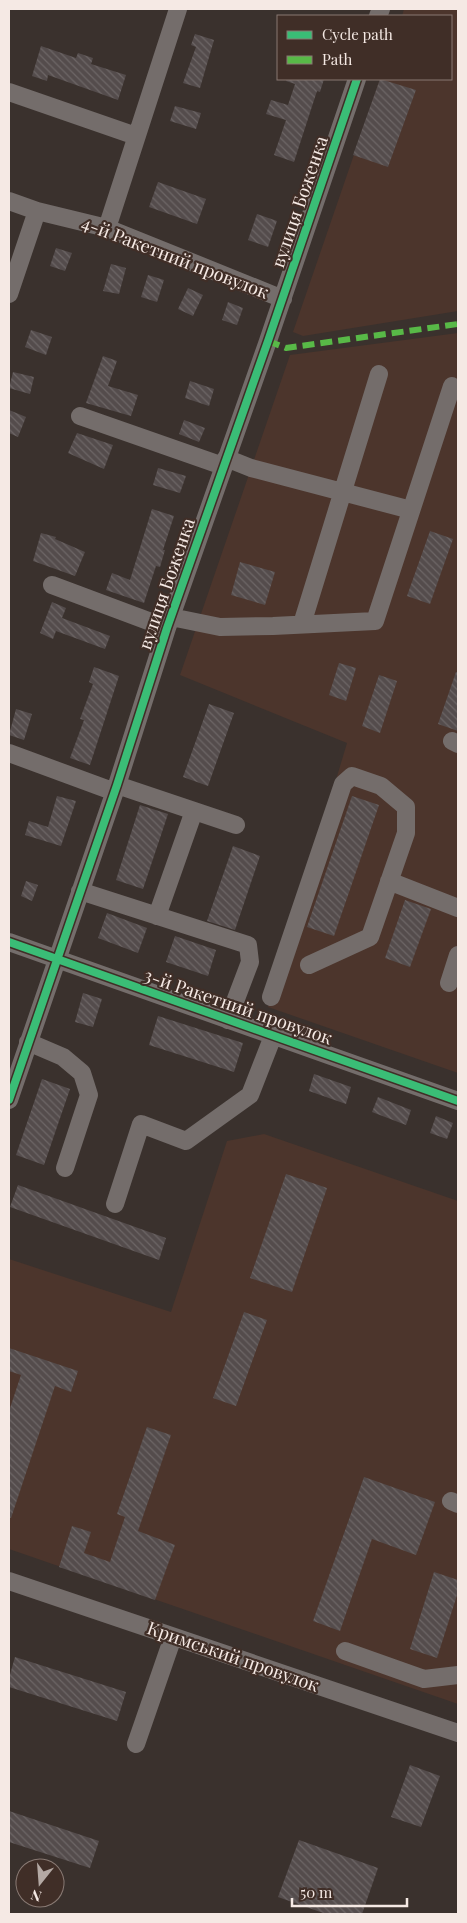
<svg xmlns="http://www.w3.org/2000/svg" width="467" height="1923" viewBox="0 0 467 1923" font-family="'Playfair Display',serif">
  <defs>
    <pattern id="building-back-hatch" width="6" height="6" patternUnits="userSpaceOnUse" patternTransform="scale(1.25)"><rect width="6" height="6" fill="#544c4c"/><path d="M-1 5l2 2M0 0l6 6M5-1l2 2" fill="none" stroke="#6d6666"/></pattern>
  </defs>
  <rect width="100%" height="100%" fill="#3a312d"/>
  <path fill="#4c352c" d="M404,9H458V311L303,336L293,332L380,79H451V16H402Z
    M458,333V1073L268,1007L347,743L180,675L290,355Z
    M264,1134L458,1201V1704L9,1549V1259L171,1312L227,1141Z"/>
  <path fill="url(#building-back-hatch)" d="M195,34L214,40L200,88L183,83L196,47L191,45Z
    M41,46L76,58L78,53L93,58L91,64L126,75L118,100L48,75L47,81L32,76Z
    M287,79H324L320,92L317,91L294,162L274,155L286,120L266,114L271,100L288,105L295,84L286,81Z
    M380,79L416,90L388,167L353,155Z
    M175,106L201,113L196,129L170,121Z
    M158,182L206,199L197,224L149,207Z
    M257,214L277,221L268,247L248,240Z
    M56,248L72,253L65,271L50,266Z
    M111,264L126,268L119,294L103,291Z
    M148,275L164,280L157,302L141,297Z
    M188,288L203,295L193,316L178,309Z
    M228,302L243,308L237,325L222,320Z
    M31,330L52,337L46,355L25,347Z
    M103,356L117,361L108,386L138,395L131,416L86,403Z
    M13,372L34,377L30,394L9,388Z
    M190,381L214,389L209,406L185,398Z
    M9,410L26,417L18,437L9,433Z
    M184,420L205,428L199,442L179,434Z
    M77,433L113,445L104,469L68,453Z
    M158,468L186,476L180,493L153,485Z
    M152,509L174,516L163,550H165L160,567L156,566L144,603L106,590L112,573L130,580Z
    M430,531L453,539L430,604L407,596Z
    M41,533L56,537L55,539L85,552L75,576L33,561Z
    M240,562L275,572L265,605L231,595Z
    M52,602L66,608L62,618L110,636L105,649L56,631L53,639L40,633Z
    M339,663L356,668L346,701L329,695Z
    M94,667L119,676L90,765L70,758L84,720L80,719L93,684L89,682Z
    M456,672H458V731L438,724Z
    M379,675L397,681L380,733L362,726Z
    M209,704L234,713L208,786L183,777Z
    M16,709L32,714L24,740L9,735Z
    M57,796L76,801L61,846L25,835L29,821L48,827Z
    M352,796L379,805L334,936L307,927Z
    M140,805L168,814L143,889L116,880Z
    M233,846L260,856L235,930L207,921Z
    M26,881L38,885L32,901L21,896Z
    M405,900L431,909L410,967L385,958Z
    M107,913L147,928L138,953L98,938Z
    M175,936L216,950L208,976L166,962Z
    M83,993L102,999L93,1027L75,1022Z
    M158,1016L243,1043L234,1072L149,1045Z
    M314,1074L351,1087L346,1104L309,1091Z
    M42,1079L70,1089L44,1165L16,1155Z
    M378,1097L411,1110L406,1125L372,1112Z
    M436,1116L453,1123L447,1139L430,1133Z
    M286,1174L327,1188L292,1292L250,1278Z
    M18,1185L166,1238L159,1260L10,1207Z
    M244,1312L267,1320L236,1406L213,1398Z
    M9,1348L78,1371L71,1392L55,1386L11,1518L9,1517V1411L21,1375L9,1371Z
    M147,1427L171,1435L138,1531L175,1545L155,1600L59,1567L72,1526L91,1532L84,1553L110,1562L125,1517L117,1514Z
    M364,1477L435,1502L416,1555L372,1539L340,1631L313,1621Z
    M434,1572L458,1580V1592L437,1658L410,1649Z
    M15,1657L126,1692L117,1721L9,1687V1678Z
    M410,1765L440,1776L421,1827L391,1817Z
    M9,1811L99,1841L90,1868L9,1842Z
    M299,1840L378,1868L362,1914H326L278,1897Z"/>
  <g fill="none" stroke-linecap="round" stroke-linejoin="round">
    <path stroke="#746d6b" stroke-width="18" d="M378,16L381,9
      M9,92L136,136
      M9,201L37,211L107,228L283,299
      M107,228L178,9
      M9,294L37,211
      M80,416L223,466
      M226,458L251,468L411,510
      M52,585L167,628
      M171,617L220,627L273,626L375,621L452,386
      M302,624L379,374
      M452,741L458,744
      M9,753L115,792
      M117,785L236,825
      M389,881L458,908
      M80,891L248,945L250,962L228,1020
      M157,916L194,811
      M9,942L458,1101
      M449,983L458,955
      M271,997L343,784L352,776L381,786L406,807V833L370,937L309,965
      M28,1042L63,1057L82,1073L89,1095L65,1168
      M9,1100L117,785L167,628L268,341L357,79
      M115,1204L141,1124L186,1141L250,1095L273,1036
      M451,1501L458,1504
      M9,1581L458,1733
      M345,1651L424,1679L458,1675
      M136,1744L173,1637"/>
    <path stroke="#58b947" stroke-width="6" stroke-dasharray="12 6" stroke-linecap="butt" d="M268,341L286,348L458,324"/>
    <defs>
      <path id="cycleway" d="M9,942L458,1101
        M9,1100L117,785L167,628L268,341L357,79"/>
    </defs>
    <use href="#cycleway" stroke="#402e27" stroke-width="11"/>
    <use href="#cycleway" stroke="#3abd76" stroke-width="8"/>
  </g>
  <g text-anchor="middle" stroke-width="4.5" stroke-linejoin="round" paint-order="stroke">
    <g font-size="18" fill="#f5e9e4" stroke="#402e27">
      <text transform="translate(300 202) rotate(-71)" y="6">вулиця Боженка</text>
      <text transform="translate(175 258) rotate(21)" y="6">4-й Ракетний провулок</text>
      <text transform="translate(167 584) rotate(-71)" y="6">вулиця Боженка</text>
      <text transform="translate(238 1007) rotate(19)" y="6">3-й Ракетний провулок</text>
      <text transform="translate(233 1657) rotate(19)" y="6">Кримський провулок</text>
    </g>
  </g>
  <rect width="467" height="1923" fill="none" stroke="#f5e9e4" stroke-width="20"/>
  <rect x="277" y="15" width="175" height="65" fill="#402e27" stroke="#887973"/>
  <rect x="287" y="31" width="25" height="8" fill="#3abd76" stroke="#887973"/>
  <text x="322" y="40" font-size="15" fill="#f5e9e4">Cycle path</text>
  <rect x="287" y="56" width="25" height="8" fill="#58b947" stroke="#887973"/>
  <text x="322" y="65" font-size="15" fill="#f5e9e4">Path</text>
  <g transform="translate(40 1883) rotate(197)"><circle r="24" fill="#402e27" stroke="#887973"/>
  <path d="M0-4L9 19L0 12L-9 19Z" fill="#b4a9a4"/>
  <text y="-8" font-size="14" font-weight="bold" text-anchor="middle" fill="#f5e9e4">N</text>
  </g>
  <path d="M292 1898v8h115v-8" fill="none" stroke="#f5e9e4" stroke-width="2.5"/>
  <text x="300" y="1898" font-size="15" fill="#f5e9e4" stroke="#402e27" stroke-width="4" paint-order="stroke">50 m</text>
</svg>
